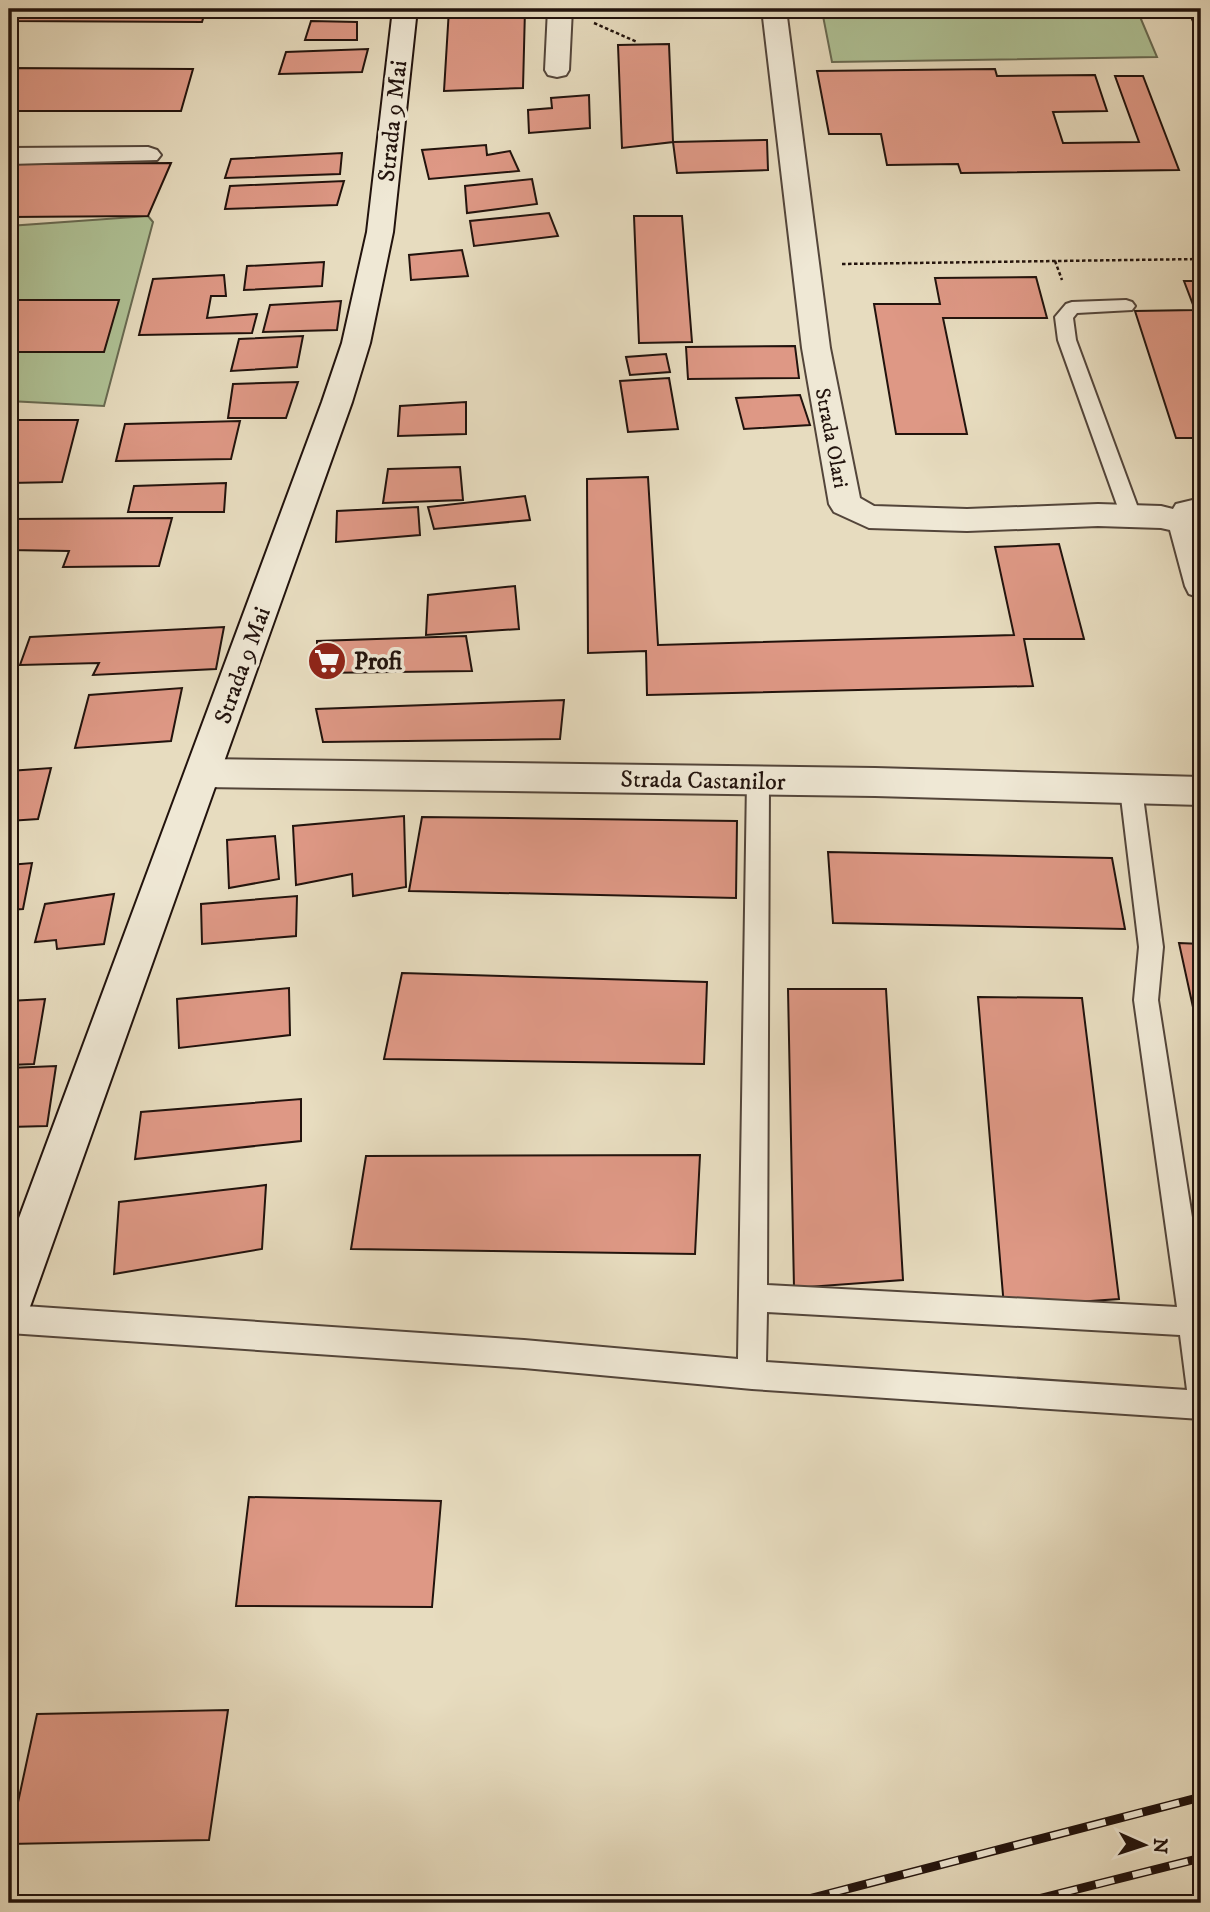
<svg xmlns="http://www.w3.org/2000/svg" width="1210" height="1912" viewBox="0 0 1210 1912" font-family="'IM FELL DW Pica',serif">
  <rect width="100%" height="100%" fill="#e7dcbf"/>
  <filter id="stains"><feTurbulence type="fractalNoise" baseFrequency=".00286" numOctaves="4"/><feColorMatrix values="0 0 0 0 .2 0 0 0 0 .09 0 0 0 0 .02 0 0 0 .5 -.17"/></filter>
  <radialGradient id="worn" r=".72"><stop offset=".6" stop-color="#630" stop-opacity="0"/><stop offset="1" stop-color="#630" stop-opacity=".3"/></radialGradient>
  <path fill="#afc296" stroke="#686a52" stroke-width="2" d="M1138,12L1157,57L832,62L823,16Z
    M148,216L153,222L104,406L9,401V226Z"/>
  <path fill="#de9885" stroke="#22130d" stroke-width="2" d="M9,9H206L202,22L9,21Z
    M449,9H525L523,88L444,91Z
    M1188,9H1201V28L1196,29Z
    M311,21L357,22V40H305Z
    M669,44L673,142L622,148L618,45Z
    M368,49L362,72L279,74L286,52Z
    M9,68L193,69L181,111H9Z
    M995,69L997,76L1095,75L1107,111L1053,112L1063,143L1139,142L1115,76H1143L1179,170L961,173L958,164L887,165L881,134H829L817,71Z
    M589,95L590,128L529,133L528,110L552,108L551,98Z
    M767,140L768,170L677,173L673,142Z
    M486,145L487,155L510,151L519,171L429,179L422,150Z
    M342,153L340,174L225,178L231,159Z
    M171,163L148,216L9,217V164Z
    M532,179L537,204L467,213L465,186Z
    M344,181L337,205L225,209L230,186Z
    M549,213L558,236L474,246L470,221Z
    M634,216H682L692,342L639,343Z
    M462,250L468,276L411,280L409,255Z
    M324,262L322,286L244,290L247,266Z
    M224,275L226,296H211L207,318L257,314L252,333L139,335L153,279Z
    M1036,277L1047,318H943L967,434H896L874,304H940L935,278Z
    M1184,281H1201V438H1176L1135,311L1195,310Z
    M9,300H119L104,352H9Z
    M341,301L337,330L263,332L270,305Z
    M303,336L297,367L231,371L239,339Z
    M795,346L799,378L688,379L686,347Z
    M666,354L670,372L630,375L626,357Z
    M669,378L678,429L628,432L620,381Z
    M298,382L286,418H228L233,384Z
    M800,395L810,425L744,429L736,398Z
    M466,402V434L398,436L400,406Z
    M9,420H78L62,482L9,483Z
    M240,421L231,459L116,461L125,424Z
    M460,467L463,500L383,503L388,469Z
    M648,477L658,645L1014,635L995,547L1059,544L1084,639H1024L1033,686L647,695L646,651L588,653L587,479Z
    M226,483L224,512H128L134,486Z
    M525,496L530,520L434,529L428,507Z
    M418,507L420,535L336,542L337,511Z
    M172,518L159,566L63,567L69,551L9,550V519Z
    M515,586L519,629L426,635L428,595Z
    M224,627L216,669L93,675L99,663L20,665L30,637Z
    M466,636L472,671L317,673V641Z
    M182,688L171,741L75,748L89,695Z
    M564,700L560,739L323,742L316,709Z
    M51,768L38,819L9,821V771Z
    M404,816L406,887L353,896L352,874L296,885L293,826Z
    M422,817L737,821L736,898L409,891Z
    M275,836L279,879L229,888L227,840Z
    M828,852L1112,858L1125,929L833,923Z
    M32,863L23,909L9,910V865Z
    M114,894L104,944L57,949L56,940L35,942L45,904Z
    M297,896L296,936L202,944L201,904Z
    M1179,943L1201,944V1021H1196Z
    M402,973L707,982L704,1064L384,1059Z
    M289,988L290,1035L179,1048L177,999Z
    M788,989H886L903,1280L794,1288Z
    M978,997L1082,998L1119,1299L1004,1307Z
    M45,999L34,1064L9,1065V1001Z
    M56,1066L47,1126L9,1127V1068Z
    M301,1099V1141L135,1159L141,1112Z
    M700,1155L695,1254L351,1249L366,1156Z
    M266,1185L262,1249L114,1274L119,1202Z
    M249,1497L441,1501L432,1607L236,1606Z
    M228,1710L209,1840L9,1844L37,1714Z"/>
  <g fill="none" stroke-linecap="round" stroke-linejoin="round">
    <defs>
      <path id="service" d="M1126,300L1132,302L1135,306L1132,310L1077,313L1073,318L1076,340L1141,516L1138,521H1124L1121,516L1058,340L1055,317L1066,304L1072,302Z
        M758,772L766,775L769,781L767,1285L1177,1307L1134,1000L1139,947L1120,789L1123,783L1131,780L1139,783L1142,789L1163,947L1158,1000L1199,1262L1201,1263V1419L752,1389L524,1368L9,1333V1305L524,1340L738,1359L747,781L750,775ZM767,1312L1180,1335L1187,1390L766,1362Z"/>
      <path id="minor" d="M548,9H572L569,70L566,75L557,77L548,75L545,70Z
        M762,9H786L830,348L860,498L874,506L967,509L1098,504L1161,506L1173,509L1176,504L1201,498V598L1189,594L1185,586L1170,530L1161,528L1098,526L967,531L869,528L834,512L829,504L802,348Z
        M148,147L157,150L161,155L157,160L9,164V148Z
        M204,759L875,768L1201,777V805L875,796L204,787L191,783L186,773L191,763Z"/>
      <path id="secondary" d="M393,9H417L393,232L370,343L352,402L31,1304L25,1319L9,1326V1245L322,402L342,343L367,232Z"/>
    </defs>
    <use href="#service" stroke="#53453a" stroke-width="4"/>
    <use href="#minor" stroke="#53453a" stroke-width="4"/>
    <use href="#secondary" stroke="#22130d" stroke-width="4"/>
    <path stroke="#22130d" stroke-width="2.5" stroke-dasharray="3.5 2.5" stroke-linecap="butt" d="M594,23L637,42
      M1055,261L1062,280
      M842,264L1201,259"/>
    <use href="#service" fill="#efe8d5" fill-rule="evenodd"/>
    <use href="#minor" fill="#efe8d5" fill-rule="evenodd"/>
    <use href="#secondary" fill="#efe8d5" fill-rule="evenodd"/>
    <defs>
      <path id="rail" d="M793,1903L1201,1797
        M1022,1903L1201,1858"/>
    </defs>
    <use href="#rail" stroke="#22130d" stroke-width="9"/>
    <use href="#rail" stroke="#efe8d5" stroke-width="6" stroke-dasharray="19" stroke-linecap="butt"/>
  </g>
  <defs>
    <symbol id="supermarket-disc" viewBox="-11 -11 22 22"><circle r="9.5" fill="#8f2418" stroke="#efe8d5"/><path d="M-6-5.5h2.5l.6 2H6L4.5 2H-2.5L-4.4-4H-6ZM-1.5 3.2a1.3 1.3 0 1 0 .1 0ZM3 3.2a1.3 1.3 0 1 0 .1 0Z" fill="#fff"/></symbol>
  </defs>
  <g fill-rule="evenodd">
    <use href="#supermarket-disc" x="305" y="639" width="44" height="44"/>
  </g>
  <g text-anchor="middle" stroke-width="7" stroke-linejoin="round" paint-order="stroke">
    <g font-size="21" fill="#22130d" stroke="#efe8d5">
      <text transform="translate(832 438) rotate(79)" y="7">Strada Olari</text>
    </g>
    <g font-size="24" fill="#22130d" stroke="#efe8d5">
      <text transform="translate(392 121) rotate(-84)" y="8">Strada 9 Mai</text>
      <text transform="translate(242 665) rotate(-70)" y="8">Strada 9 Mai</text>
      <text transform="translate(703 780) rotate(1)" y="8">Strada Castanilor</text>
    </g>
    <g font-size="24" font-weight="bold" fill="#22130d" stroke="#efe8d5" text-anchor="start">
      <text x="354" y="669">Profi</text>
    </g>
  </g>
  <rect width="1210" height="1912" fill="none" stroke="#e7dcbf" stroke-width="35"/>
  <rect x="10" y="10" width="1189" height="1891" fill="none" stroke="#22130d" stroke-width="3.5"/>
  <rect x="18" y="18" width="1175" height="1877" fill="none" stroke="#22130d" stroke-width="2"/>
  <g transform="translate(1144 1845) rotate(93)" stroke="#efe8d5" stroke-width="5" paint-order="stroke">
  <path d="M0-5L12 26L0 18L-12 26Z" fill="#22130d"/>
  <text y="-10" font-size="19" font-weight="bold" text-anchor="middle" fill="#22130d">N</text>
  </g>
  <rect width="100%" height="100%" filter="url(#stains)"/>
  <rect width="100%" height="100%" fill="url(#worn)"/>
</svg>
